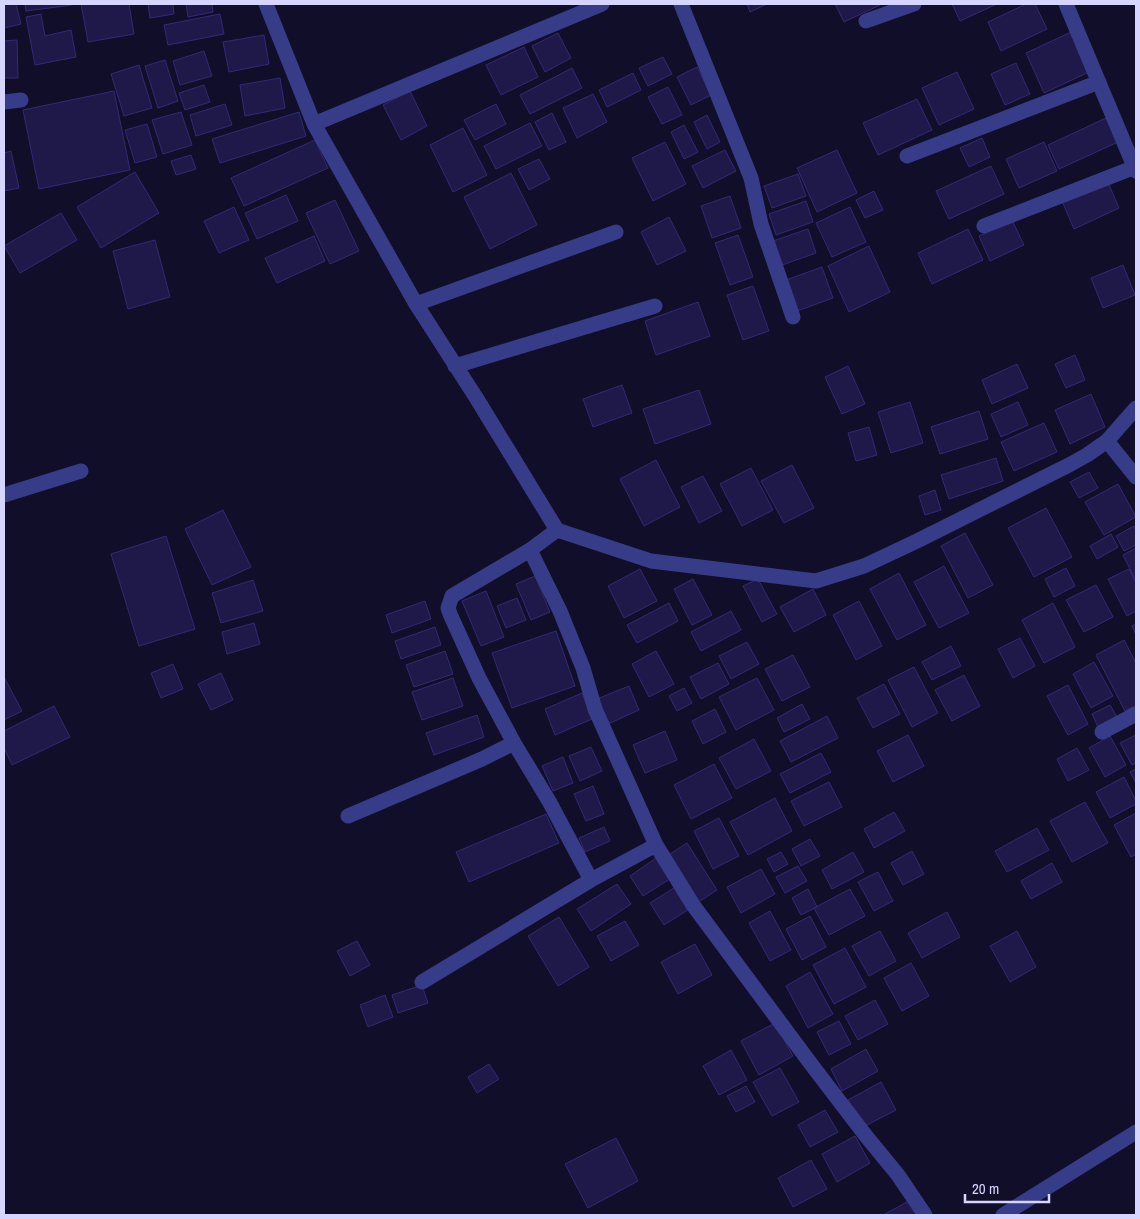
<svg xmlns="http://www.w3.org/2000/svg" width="1140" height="1219" viewBox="0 0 1140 1219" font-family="'Archivo Narrow',sans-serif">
  <rect width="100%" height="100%" fill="#100e28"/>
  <path fill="#1e1949" stroke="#322a76" d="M4,4H16L21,24L4,28Z
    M25,4H72V5L26,11Z
    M81,4H129L134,34L88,42Z
    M148,4H173L174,14L150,18Z
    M186,4H212L213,12L188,17Z
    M747,4H767L750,12Z
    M835,4H882L844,22Z
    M952,4H997L960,21Z
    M1026,4H1035L1047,29L1001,51L988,22Z
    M41,14L45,36L71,30L76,57L35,65L26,17Z
    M220,14L224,34L168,45L164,25Z
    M1071,32L1089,72L1044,93L1026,53Z
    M558,33L571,58L545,72L532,46Z
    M264,35L269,64L229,72L223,42Z
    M17,40L18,78H4V41Z
    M524,47L538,77L501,95L486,65Z
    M204,51L212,76L180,85L173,61Z
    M663,57L672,74L648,86L639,68Z
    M165,60L178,101L158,108L145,66Z
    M1016,63L1030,94L1005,105L991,74Z
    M139,65L152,108L124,116L111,74Z
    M697,67L711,95L691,105L677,77Z
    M572,68L582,88L530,114L520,95Z
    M957,72L974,109L939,125L922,88Z
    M633,73L641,90L607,107L599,90Z
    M280,78L285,108L245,116L240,85Z
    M204,85L210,102L185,110L179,93Z
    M668,87L682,115L662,124L648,97Z
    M114,91L130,170L39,189L23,110Z
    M410,91L427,126L401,140L383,105Z
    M593,94L607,122L577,138L563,108Z
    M917,99L932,130L878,155L863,123Z
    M225,104L232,125L196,136L190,115Z
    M496,104L506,124L475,140L464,120Z
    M181,112L192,145L163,154L152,120Z
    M299,112L306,136L220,163L212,139Z
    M552,113L566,142L549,150L535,122Z
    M707,115L720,142L707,149L694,122Z
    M1106,118L1118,142L1059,169L1048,145Z
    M530,123L542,146L496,169L484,146Z
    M147,124L157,157L135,163L125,130Z
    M684,125L698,152L684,159L671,132Z
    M463,128L487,175L453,192L430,145Z
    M982,138L990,157L969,167L960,148Z
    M315,140L328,168L244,206L231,178Z
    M665,142L686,184L653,201L632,158Z
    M1044,142L1057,171L1019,188L1006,159Z
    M725,150L736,171L703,188L692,166Z
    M837,150L857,193L817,212L797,168Z
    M11,151L19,188L4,191V153Z
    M191,155L196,169L176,175L171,161Z
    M539,159L550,179L529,190L518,169Z
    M991,166L1004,194L949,219L936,191Z
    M135,172L159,213L101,248L77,207Z
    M511,173L537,225L490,249L464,197Z
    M798,174L806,196L772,208L764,186Z
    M1107,180L1119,208L1074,229L1062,201Z
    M874,191L883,210L865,218L856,200Z
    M286,195L298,221L257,239L245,213Z
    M730,196L741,228L712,238L701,206Z
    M335,200L359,251L330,264L306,213Z
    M806,201L813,222L776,235L769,214Z
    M234,207L249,240L219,253L204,221Z
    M850,207L866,242L832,257L816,223Z
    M61,213L77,240L20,273L4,246Z
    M669,217L686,251L657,265L641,232Z
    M1012,220L1024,245L990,261L979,236Z
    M808,229L816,253L782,265L773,241Z
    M968,229L983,260L932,284L918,253Z
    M738,235L753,277L730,285L715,243Z
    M314,236L325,261L277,283L265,258Z
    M155,240L170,297L128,309L113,251Z
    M869,246L890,292L849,312L828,266Z
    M1123,265L1135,295L1103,308L1091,278Z
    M822,267L833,298L797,311L786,280Z
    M753,286L769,331L743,340L727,295Z
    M698,302L710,336L656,355L645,321Z
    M1075,355L1085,380L1066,388L1055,364Z
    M1017,364L1028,388L992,404L982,380Z
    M848,366L865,404L842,414L825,377Z
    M622,385L632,413L593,427L583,399Z
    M699,390L711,424L655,444L643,409Z
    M1091,394L1105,427L1070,444L1055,410Z
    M910,402L923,443L891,453L878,412Z
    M1018,402L1028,425L1001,437L991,414Z
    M979,411L988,439L940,454L931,427Z
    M1044,423L1057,452L1014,471L1001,442Z
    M869,427L877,455L856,461L848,433Z
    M996,458L1003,481L949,499L941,475Z
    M656,460L680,507L644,526L620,479Z
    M792,465L814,508L784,523L761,481Z
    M751,468L773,510L742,526L720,484Z
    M1089,472L1098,488L1079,498L1070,482Z
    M703,476L722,511L699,523L681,487Z
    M1118,484L1136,517L1104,535L1085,502Z
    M935,490L941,510L925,515L919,496Z
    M1046,508L1072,557L1034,577L1008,528Z
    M223,510L251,567L212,585L185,529Z
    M1134,526L1136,530V545L1124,551L1116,536Z
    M965,533L993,585L968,598L941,546Z
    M1111,534L1118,547L1097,559L1090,546Z
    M166,536L195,629L139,646L111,554Z
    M1136,548V581L1123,555Z
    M944,566L969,613L939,628L914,582Z
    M1066,568L1075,586L1054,597L1045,579Z
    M640,569L657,601L624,618L608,586Z
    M1129,569L1136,583V611L1127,616L1108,579Z
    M899,573L926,625L897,640L870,589Z
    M535,576L550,612L531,620L516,584Z
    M693,579L712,615L692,625L674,589Z
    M758,579L777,614L762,622L743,586Z
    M253,580L263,611L221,623L212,593Z
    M1096,585L1113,617L1084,632L1066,600Z
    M813,589L826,615L794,632L780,607Z
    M486,591L504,637L481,646L462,601Z
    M517,598L526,620L506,628L497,606Z
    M425,601L431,619L392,633L386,615Z
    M859,601L882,646L856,660L833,615Z
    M669,603L678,621L637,643L627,625Z
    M1053,603L1075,647L1044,663L1022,620Z
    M731,611L741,630L701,651L691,632Z
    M254,623L260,644L227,654L222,632Z
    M1136,624V635L1132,626Z
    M435,627L441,645L401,659L395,641Z
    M556,631L575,686L512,708L492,653Z
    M1020,638L1035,666L1013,678L998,649Z
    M1124,640L1136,663V705L1125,711L1096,655Z
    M747,642L759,664L731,679L719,656Z
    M951,646L961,666L932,680L922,662Z
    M445,651L453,674L414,687L406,665Z
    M656,651L674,684L649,697L632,664Z
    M793,655L810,687L782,701L765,669Z
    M1094,662L1113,696L1091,708L1073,674Z
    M718,663L729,684L701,699L690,677Z
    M173,664L183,689L161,698L151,673Z
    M914,667L938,713L912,727L888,680Z
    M221,673L233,700L211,710L198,684Z
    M964,675L980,706L952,721L935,690Z
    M4,677L22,711L4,720Z
    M453,678L463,706L422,720L412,692Z
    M757,678L774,710L736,730L719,697Z
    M884,684L900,714L873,728L857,698Z
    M1068,685L1088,724L1068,735L1047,696Z
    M629,686L639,710L608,724L597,699Z
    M684,688L692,703L677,711L669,696Z
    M582,693L592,719L555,735L545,709Z
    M802,704L810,719L784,732L777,718Z
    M1110,705L1117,717L1098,727L1092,714Z
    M54,706L70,737L12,765L4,748V731Z
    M715,709L726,732L703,744L692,721Z
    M477,715L484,737L434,755L426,733Z
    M827,716L838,738L791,762L780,741Z
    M665,731L677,760L645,773L633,745Z
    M908,735L924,766L893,782L877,751Z
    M1136,735V763L1132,765L1120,743Z
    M1110,736L1126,765L1105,777L1089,748Z
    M754,739L771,771L736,789L719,758Z
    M591,747L602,771L580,781L569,756Z
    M1077,748L1089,770L1068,781L1057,759Z
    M821,753L831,772L790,793L780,774Z
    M563,757L573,783L553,791L542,766Z
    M714,764L732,798L691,819L674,785Z
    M1136,769V783L1130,772Z
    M1124,777L1136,801V804L1110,818L1096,792Z
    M829,782L842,807L804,826L791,801Z
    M593,786L604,814L586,821L574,794Z
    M775,798L792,831L748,855L730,822Z
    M1085,802L1108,843L1072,862L1050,821Z
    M894,812L905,831L874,848L864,829Z
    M1136,813V854L1131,857L1114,825Z
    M546,814L559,843L469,882L456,852Z
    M719,818L739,856L713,869L694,831Z
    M604,827L610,841L585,852L579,838Z
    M1037,828L1049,850L1007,872L995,851Z
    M810,839L820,856L801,866L792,849Z
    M687,843L717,890L697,903L667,856Z
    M912,851L924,874L903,885L891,863Z
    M781,852L788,864L774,872L767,859Z
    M853,852L864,872L832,889L822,870Z
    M659,856L673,877L643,896L630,876Z
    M1052,863L1062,882L1031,899L1021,881Z
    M798,866L807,881L785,893L776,877Z
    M761,869L775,894L741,913L727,887Z
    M878,872L893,901L874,911L858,882Z
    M617,884L631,904L591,931L577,909Z
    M677,886L691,908L664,925L650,903Z
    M808,889L817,907L801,915L792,898Z
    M850,889L865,916L829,935L814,908Z
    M770,911L791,950L770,961L749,923Z
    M947,912L960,937L922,958L908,933Z
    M810,916L826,947L802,960L786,929Z
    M559,917L589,967L558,986L528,936Z
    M625,921L639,945L611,961L597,936Z
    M880,931L896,961L869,976L852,946Z
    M1017,931L1036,967L1010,982L990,946Z
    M357,941L370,965L350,976L337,951Z
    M695,944L712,975L678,994L661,962Z
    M845,948L866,987L834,1004L813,965Z
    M911,963L929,996L902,1011L884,978Z
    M810,972L833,1014L808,1028L786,986Z
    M422,985L428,1003L398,1013L392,995Z
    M385,995L393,1017L368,1027L360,1005Z
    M875,1000L888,1024L858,1040L845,1016Z
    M839,1021L851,1044L829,1055L817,1032Z
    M775,1023L793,1056L759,1075L741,1041Z
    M866,1049L878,1071L842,1091L831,1069Z
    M731,1050L747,1080L719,1095L703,1066Z
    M489,1064L499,1079L477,1093L468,1077Z
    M780,1068L799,1102L772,1116L753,1082Z
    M881,1082L896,1110L863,1127L848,1100Z
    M746,1086L755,1102L736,1112L727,1096Z
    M825,1110L838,1132L810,1147L798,1125Z
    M855,1136L870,1163L837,1182L822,1154Z
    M616,1138L638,1181L588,1208L565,1164Z
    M811,1160L827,1189L793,1207L778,1178Z
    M909,1201L917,1215H883Z"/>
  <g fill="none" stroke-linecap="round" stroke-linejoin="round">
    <path stroke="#373c89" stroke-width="15" d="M266,4L314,124L416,304L477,399L557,530L651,561L816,581L864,566L917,541L1069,465L1087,455L1107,441L1136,408
      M681,4L751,178L761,224L793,317
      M1066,4L1136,171
      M866,21L914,4
      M4,102L21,100
      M314,124L602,4
      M907,156L1099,82
      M984,226L1135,167
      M416,304L616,232
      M455,366L655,306
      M1107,441L1136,477
      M4,495L81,471
      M530,550L560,611L583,668L595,709L656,845L693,905L811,1064L866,1136L898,1175L925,1215
      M1102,732L1136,714
      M514,743L549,801L591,880
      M348,816L482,759L514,743L479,678L450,614L448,608L452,596L530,550L557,530
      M422,982L591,880L656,845
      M1003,1215L1136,1132"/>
  </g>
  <rect width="1140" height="1219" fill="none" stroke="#d6d5ff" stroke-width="10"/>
  <path d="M965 1194v8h84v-8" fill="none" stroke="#d6d5ff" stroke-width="2.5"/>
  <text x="972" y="1194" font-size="15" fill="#d6d5ff" stroke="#100e28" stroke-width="4" paint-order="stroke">20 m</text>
</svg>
